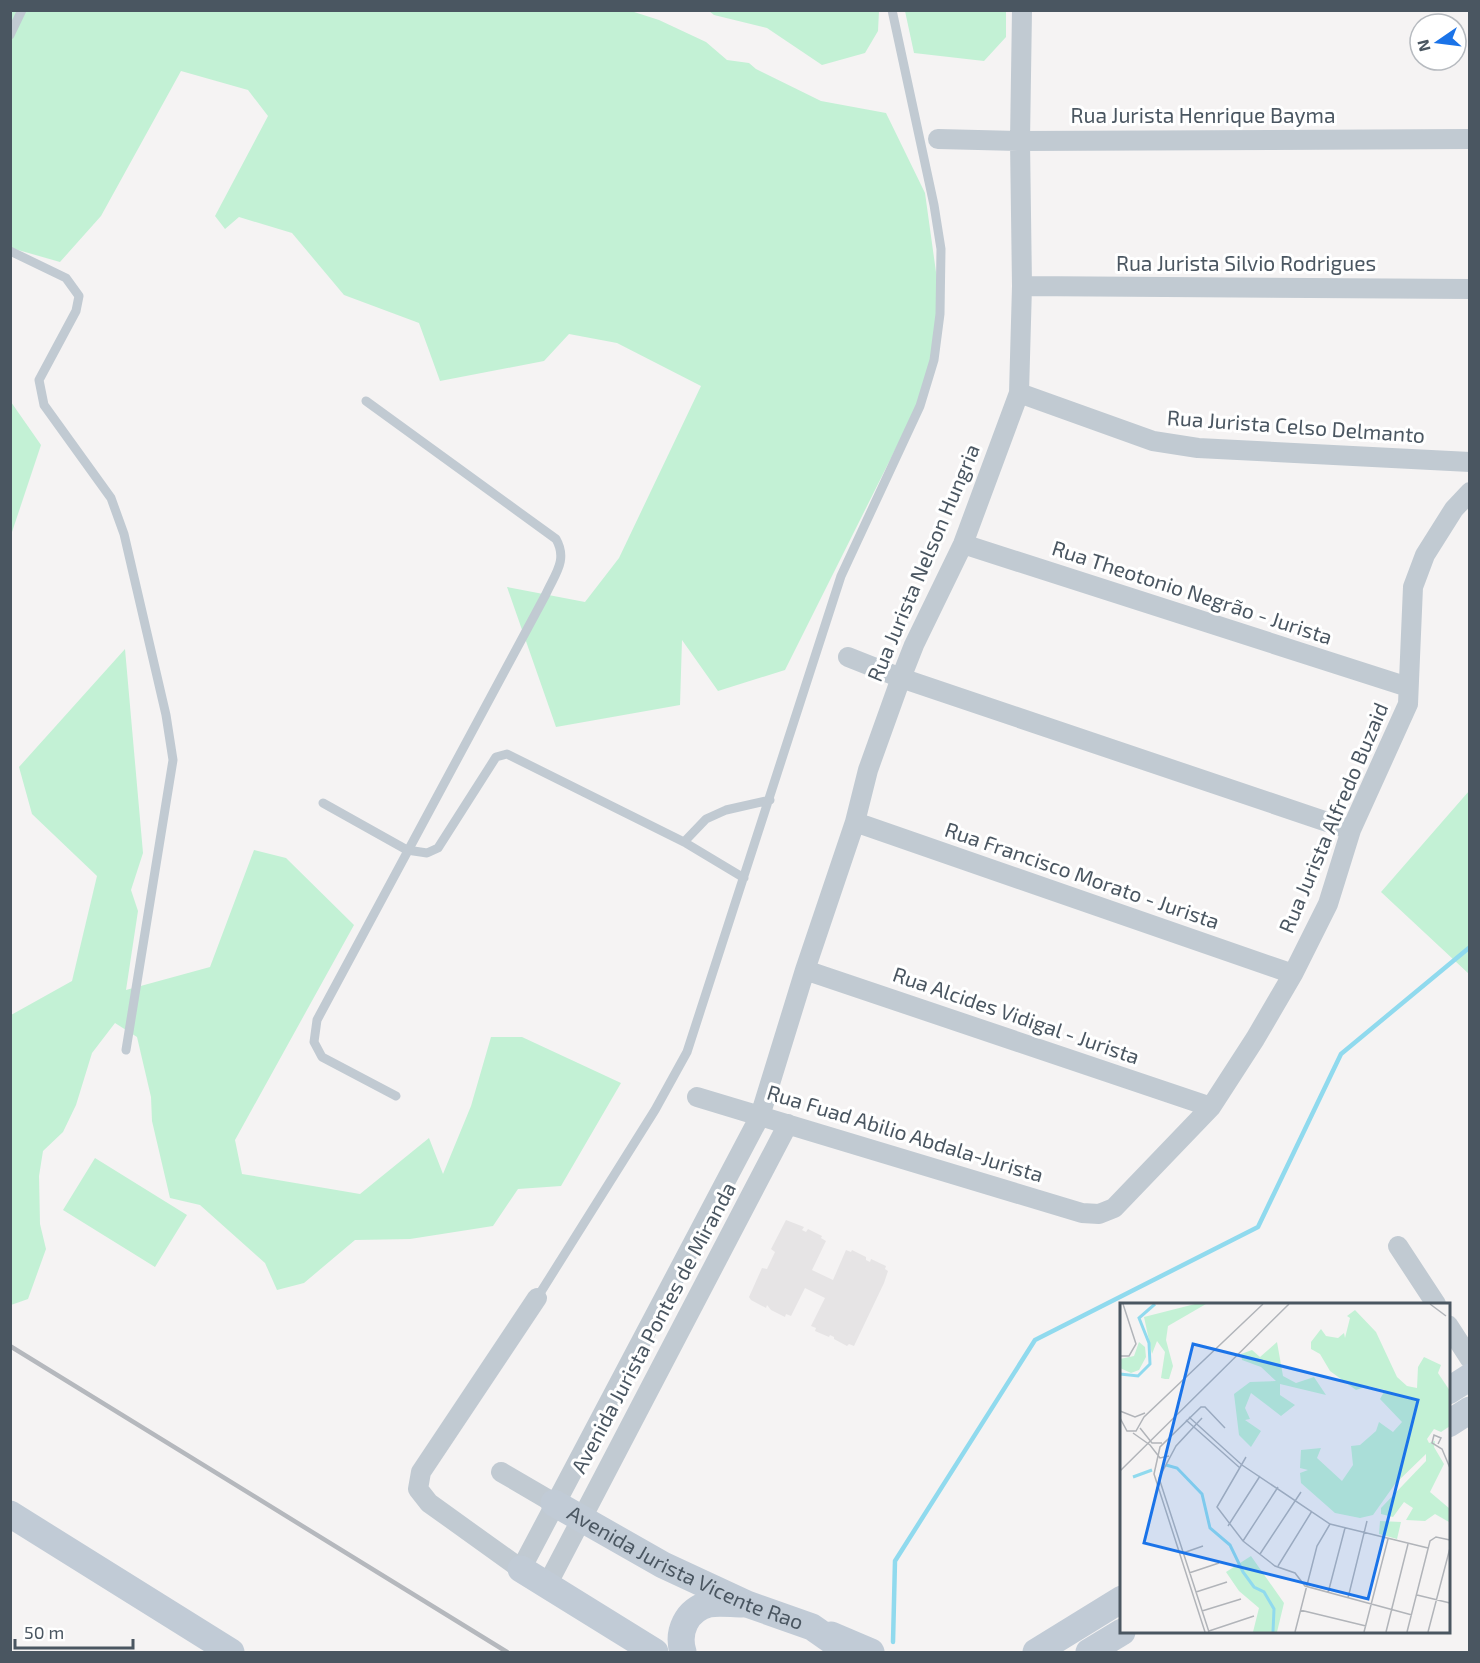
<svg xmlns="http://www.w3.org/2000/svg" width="1480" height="1663" viewBox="0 0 1480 1663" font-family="'Exo 2',sans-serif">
  <rect width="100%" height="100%" fill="#f5f3f3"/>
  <path fill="#e6e4e5" d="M786,1220L804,1227L802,1230L806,1232L808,1229L822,1236L821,1238L826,1241L812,1270L833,1280L846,1250L851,1252L852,1250L866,1257V1260L870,1262L871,1259L886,1266L885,1269L888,1271L884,1283L854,1346L849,1344L847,1346L834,1339V1337L830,1335L829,1337L815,1331L816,1328L811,1326L825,1298L805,1288L791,1316L786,1314L785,1317L771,1310L767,1305L766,1308L751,1300L749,1297L762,1268L767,1269L775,1252L771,1249Z"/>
  <path fill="#c3f1d5" d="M10,11H631L659,20L706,42L727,60L749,63L756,69L821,101L886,113L925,193L941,308L931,378L785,670L718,691L682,640L680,705L556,727L507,587L585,602L619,558L701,386L617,343L569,334L544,361L440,381L419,323L344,295L292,233L239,217L225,229L215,216L268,116L248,90L181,71L101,216L60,262L11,248Z
    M709,11H879L878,31L865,53L822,65L767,28L714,15Z
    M905,11H1006V37L984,61L914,53Z
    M11,402L41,445L11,535Z
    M125,649L143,853L131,890L138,911L126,990L210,967L254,850L286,858L354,925L235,1140L242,1174L360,1194L429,1138L443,1174L471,1106L491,1037H522L621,1083L561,1186L518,1189L493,1226L410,1239L355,1240L304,1283L277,1290L265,1263L200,1205L170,1198L152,1121L151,1097L137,1037L115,1023L92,1053L76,1105L63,1132L43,1151L39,1176L40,1224L46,1249L28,1299L11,1305V1015L72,981L97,876L32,814L19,767Z
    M1469,791V974L1381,892Z
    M95,1158L187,1215L155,1267L63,1210Z"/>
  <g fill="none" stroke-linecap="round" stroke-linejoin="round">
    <path stroke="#90daee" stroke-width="4.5" d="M893,1642L895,1561L1035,1340L1258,1227L1341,1054L1470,947"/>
    <path stroke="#c1cad2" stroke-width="9" d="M10,35L22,10
      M10,251L66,278L79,296L76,311L39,380L44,405L111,498L124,534L166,715L173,760L126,1050
      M366,401L556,539C568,560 555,574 546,594L317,1020L314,1042L322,1057L396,1096
      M323,803L407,850L427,853L438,848L496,757L507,754L684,842L744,878
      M684,842L706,819L726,810L770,800
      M537,1298L655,1110L687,1052L841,576L920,406L934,360L940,314L941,249L934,205L892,10"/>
    <path stroke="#c1cad2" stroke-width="20" d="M938,139L1020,141L1470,139
      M1022,286L1470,289
      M1019,393L1153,441L1198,448L1470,462
      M963,544L1408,687
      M848,657L901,678L1351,830
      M855,822L1293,974
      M805,970L1211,1107
      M697,1097L1082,1213L1099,1214L1114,1208L1211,1107L1255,1039L1293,974L1328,904L1351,830L1408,704L1413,587L1425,555L1454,509L1470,492
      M1398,1246L1436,1304
      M537,1298L421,1472L418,1489L429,1503L521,1569L760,1116L805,970L855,822L868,770L901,678L914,645L963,544L1019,393L1022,286L1020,141L1022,10
      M1448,1325L1470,1359
      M501,1472L554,1503
      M547,1585L788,1124"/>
    <g stroke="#c1cbd6" stroke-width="27">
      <path d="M1448,1391L1470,1377"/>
      <path d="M1448,1424L1470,1410"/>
      <path id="s1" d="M554,1503L663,1565L747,1604L812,1627L842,1648L845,1652"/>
      <path d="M10,1514L231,1652"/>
      <path d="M521,1569L655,1652"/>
      <path d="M831,1635L871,1652"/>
      <path d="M683,1652C677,1632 686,1610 709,1604C719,1602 732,1604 742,1604"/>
      <path d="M1036,1652L1122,1599"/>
      <path d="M1089,1652L1122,1632"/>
    </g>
    <path stroke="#b5b8bd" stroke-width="4.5" d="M10,1346L507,1652"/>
  </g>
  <g text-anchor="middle" stroke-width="6" stroke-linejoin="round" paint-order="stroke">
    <g font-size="21" fill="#4a5661" stroke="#fff">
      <text x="1203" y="123">Rua Jurista Henrique Bayma</text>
      <text x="1246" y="271">Rua Jurista Silvio Rodrigues</text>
      <text transform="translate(1296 427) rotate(4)" y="7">Rua Jurista Celso Delmanto</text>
      <text transform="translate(924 563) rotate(-67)" y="7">Rua Jurista Nelson Hungria</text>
      <text transform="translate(1192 593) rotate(18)" y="7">Rua Theotonio Negrão - Jurista</text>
      <text transform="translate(1334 818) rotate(-67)" y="7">Rua Jurista Alfredo Buzaid</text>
      <text transform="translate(1082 876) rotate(19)" y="7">Rua Francisco Morato - Jurista</text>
      <text transform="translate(1016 1016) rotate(19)" y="7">Rua Alcides Vidigal - Jurista</text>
      <text transform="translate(905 1134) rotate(17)" y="7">Rua Fuad Abilio Abdala-Jurista</text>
      <text transform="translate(654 1328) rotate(-62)" y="7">Avenida Jurista Pontes de Miranda</text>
      <text dy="7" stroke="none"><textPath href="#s1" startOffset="147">Avenida Jurista Vicente Rao</textPath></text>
    </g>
  </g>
  <g transform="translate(1120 1303)">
    <rect width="330" height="330" fill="#f5f3f3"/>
    <path d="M75,1H86L48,23L46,37L53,63L49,76H45L41,75L45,49L37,38L32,51L24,14ZM235,7L256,29L277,74L287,83L297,85L298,64L304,54L321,62L318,70L330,88V123L321,129L314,126L307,136L309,140L315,138L314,144L324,161L310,189L330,206L329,219L315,211L305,218L286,217L293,205L284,199L273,214L261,211V205L306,158V151L275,181L253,212L240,215L215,210L181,180L180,170L188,167L180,165L181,147L201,145L197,155L222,178L233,162L231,143L240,142L256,128L259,119L273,129L282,119L260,96L265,87L248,83L236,87L210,68L200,51L191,46V39L201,26L206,33L218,35L224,30L225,35L230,15L227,13ZM19,39L25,44L26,54L19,67L11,70L0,65V56L14,53ZM157,39L163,73L176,80L194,74L206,92L160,81V92L175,102L161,113L131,90L125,105L130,116L125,117L141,128L131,144L119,132L114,91L130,79L156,78L141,64L122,57L121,51L132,47L140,54ZM260,218L281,219L277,236L259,231ZM131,253L164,300L157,329H133L139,305L119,288L106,269Z" fill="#c3f1d5"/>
    <path fill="none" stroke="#90daee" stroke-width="3" d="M0,71L18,73L30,61L29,40L19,15L35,1M46,162L57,165L82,191L90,225L110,242L123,269L134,284L144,289L154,306L153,329M13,174L32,167"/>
    <path fill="none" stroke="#b1b4b9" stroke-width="1.5" d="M310,1L326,13M0,53H9L16,41L3,1M0,108L15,114L25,110M69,114L122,162L210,221L308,245M0,115L7,128H16L24,114L143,1M82,115L56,143L39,175L89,329M66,117L120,165M20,125L32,140H42M13,130L30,142L40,155L49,153M318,141L321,135L314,132L312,140L322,146L330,165M126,154L97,204L123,238L155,263L175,270L185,283L292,312M0,168L169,1M108,223L140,173M123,238L158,184M63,250L83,243M140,251L181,189M158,263L192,208M69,270L99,260M76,289L107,279M208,290L225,225M297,292L330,300M228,295L247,218M180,307L246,323M82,308L121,296M89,328L134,313M85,329L34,171L40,144L81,104H85L105,125M175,329L197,243L210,221M244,329L268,236M266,329L288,241M287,329L310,238L316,234L330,237M308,329L330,245"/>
    <path fill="#1a73e8" fill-opacity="0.15" stroke="#1a73e8" stroke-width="3" d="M73,41L298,97L248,296L24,240Z"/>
    <rect width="330" height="330" fill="none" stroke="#4a5661" stroke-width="3"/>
  </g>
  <rect width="1480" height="1663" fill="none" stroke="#4a5661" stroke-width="24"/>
  <g transform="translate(1438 42) rotate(256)"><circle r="28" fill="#ffffff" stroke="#b7bbc0" stroke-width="1.5"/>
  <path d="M0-4.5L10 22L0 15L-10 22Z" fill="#1a73e8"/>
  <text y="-9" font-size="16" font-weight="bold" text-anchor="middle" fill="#4a5661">N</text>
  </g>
  <path d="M15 1639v9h118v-9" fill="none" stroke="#4a5661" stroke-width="3"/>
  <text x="24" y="1639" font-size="18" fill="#4a5661" stroke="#ffffff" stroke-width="4.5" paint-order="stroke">50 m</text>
</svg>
